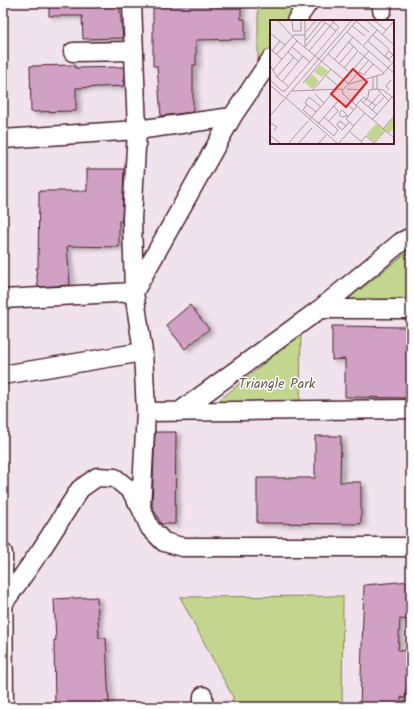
<svg xmlns="http://www.w3.org/2000/svg" width="414" height="710" viewBox="0 0 414 710" font-family="Kalam,sans-serif">
  <defs>
    <filter id="shadow"><feDropShadow dx="4.5" dy="2.5" stdDeviation="2" flood-color="#0004"/></filter>
  </defs>
  <rect width="100%" height="100%" fill="#f1e3ed"/>
  <filter id="ink" filterUnits="userSpaceOnUse"><feTurbulence type="fractalNoise" baseFrequency=".025" numOctaves="2"/><feDisplacementMap in="SourceGraphic" scale="8" xChannelSelector="R" yChannelSelector="G"/><feConvolveMatrix kernelMatrix="1 2 1 2 8 2 1 2 1" color-interpolation-filters="sRGB"/></filter>
  <g filter="url(#ink)">
    <path fill="#c2d78d" stroke="#867b5c" d="M258,3H304L292,21H271V52L258,71Z
      M411,249V305L337,308Z
      M301,333L300,405L210,408Z
      M343,596L342,707H233V697L180,597Z"/>
    <path fill="#d0a1c3" stroke="#4a1f2b" filter="url(#shadow)" d="M49,3H119L123,38L83,39L82,16H49Z
      M153,3H241V19H245V39L196,40V65H193V112L161,116L157,66H153Z
      M75,65V68L124,67V86L76,88V111L31,112L30,66Z
      M87,169H124L122,221H119V247L67,246L70,285L38,287L36,268H38L39,191H87Z
      M190,305L209,329L185,349L166,325Z
      M332,326L406,327L409,398L345,397V359L332,360Z
      M155,432H176L175,524H161L152,506Z
      M315,436H341L340,482H361V524L257,523V478H315Z
      M411,581V620L400,619L398,650L410,651L405,699L401,697V707H360L364,585Z
      M97,597L99,638H106L109,707H55L54,640H56L54,599Z"/>
    <g fill="none" stroke-linecap="round" stroke-linejoin="round">
      <defs>
        <path id="minor" d="M132,3L137,130L132,219L134,292L143,352L146,412L141,508
          M382,10V3
          M296,21L308,3
          M73,52L134,51
          M3,139L137,130L232,117
          M134,292L232,117L271,59
          M3,299L134,292
          M320,309H411
          M3,375L143,352
          M146,412L411,409
          M179,412L320,309L401,242L411,237
          M3,553L4,707
          M3,604L41,550L80,489L97,477L115,478L131,491L141,508L150,528L164,542L182,547H411
          M203,707V696"/>
      </defs>
      <use href="#minor" stroke="#4a1f2b" stroke-width="21"/>
      <use href="#minor" stroke="#fff" stroke-width="18"/>
    </g>
  </g>
  <g text-anchor="middle" stroke-width="3" stroke-linejoin="round" paint-order="stroke">
    <g font-size="14" fill="#6e5648" stroke="#fff">
      <text x="277" y="388">Triangle Park</text>
    </g>
  </g>
  <g transform="translate(270 20)">
    <rect width="124" height="124" fill="#f1e3ed"/>
    <path d="M50,45L58,51L52,57L44,52ZM42,54L49,61L42,69L34,62ZM124,97V108L119,113L115,110L104,122L96,115L106,104L114,109Z" fill="#c2d78d"/>
    <path fill="none" stroke="#ae959f" stroke-width="1" d="M7,0L27,21L79,64M22,0L23,11H31V0M52,0L66,11L69,7L61,0M96,0L123,24M104,0L116,10M86,1L99,12M82,6L95,16M107,10L93,26L124,53M36,12L46,0M77,12L92,25M0,13L15,25M103,15L119,29M112,15L124,1M36,20L52,0M98,21L121,42M22,27L40,42M35,27L55,3M35,27V0M0,29L12,39M118,30L123,35L119,39L115,36L119,31M2,31L10,21M39,31L65,0M18,32L29,42M89,32L114,53M7,34L24,15H35M58,34L78,51M64,40L83,17M69,44L84,26M0,45L7,57L19,67M74,48L88,31L79,22M3,50L27,21M89,52L94,55L103,44M55,55L67,65M107,56V69L113,70L122,77M7,57L24,37M0,60L12,71H15L66,11M12,62L33,36M33,63L87,0M79,64L113,54L124,41M0,65L14,77M77,69L90,70L82,82M103,70V57M119,70L116,66L121,60M22,71L72,69L73,74L124,118M42,71L61,49M72,71L99,40M45,74L54,83M15,77L68,124M90,80L107,94M93,83L98,77L99,70L107,69L119,81M37,84L33,90L64,116L68,110L54,97M86,85L94,77L106,86M98,87L110,74M75,88L78,85L84,90M102,90L114,77M46,92L35,83L39,77L51,87M0,96L82,0M77,96L71,97L69,93L72,90L78,96M40,99L99,31M102,100L124,75M59,101L68,91L64,86M1,103L7,107L4,111M48,104L69,80M76,106L70,101L67,105L72,110L76,106L79,102M84,106L76,99L87,86M113,109L124,96M79,111L94,124M0,115L11,124M91,121L96,116L105,124M104,123L115,111M18,124L38,101M28,124L42,108M48,124L56,115M68,124L95,93"/>
    <path fill="#d62828" fill-opacity="0.15" stroke="#d62828" stroke-width="2" d="M83,49L97,62L76,87L61,74Z"/>
    <rect width="124" height="124" fill="none" stroke="#4a1f2b" stroke-width="2"/>
  </g>
  <rect width="414" height="710" fill="none" stroke="#fff" stroke-width="16"/>
  <rect x="8" y="8" width="398" height="694" fill="none" stroke="#4a1f2b" stroke-width="1.5" filter="url(#ink)"/>
</svg>
